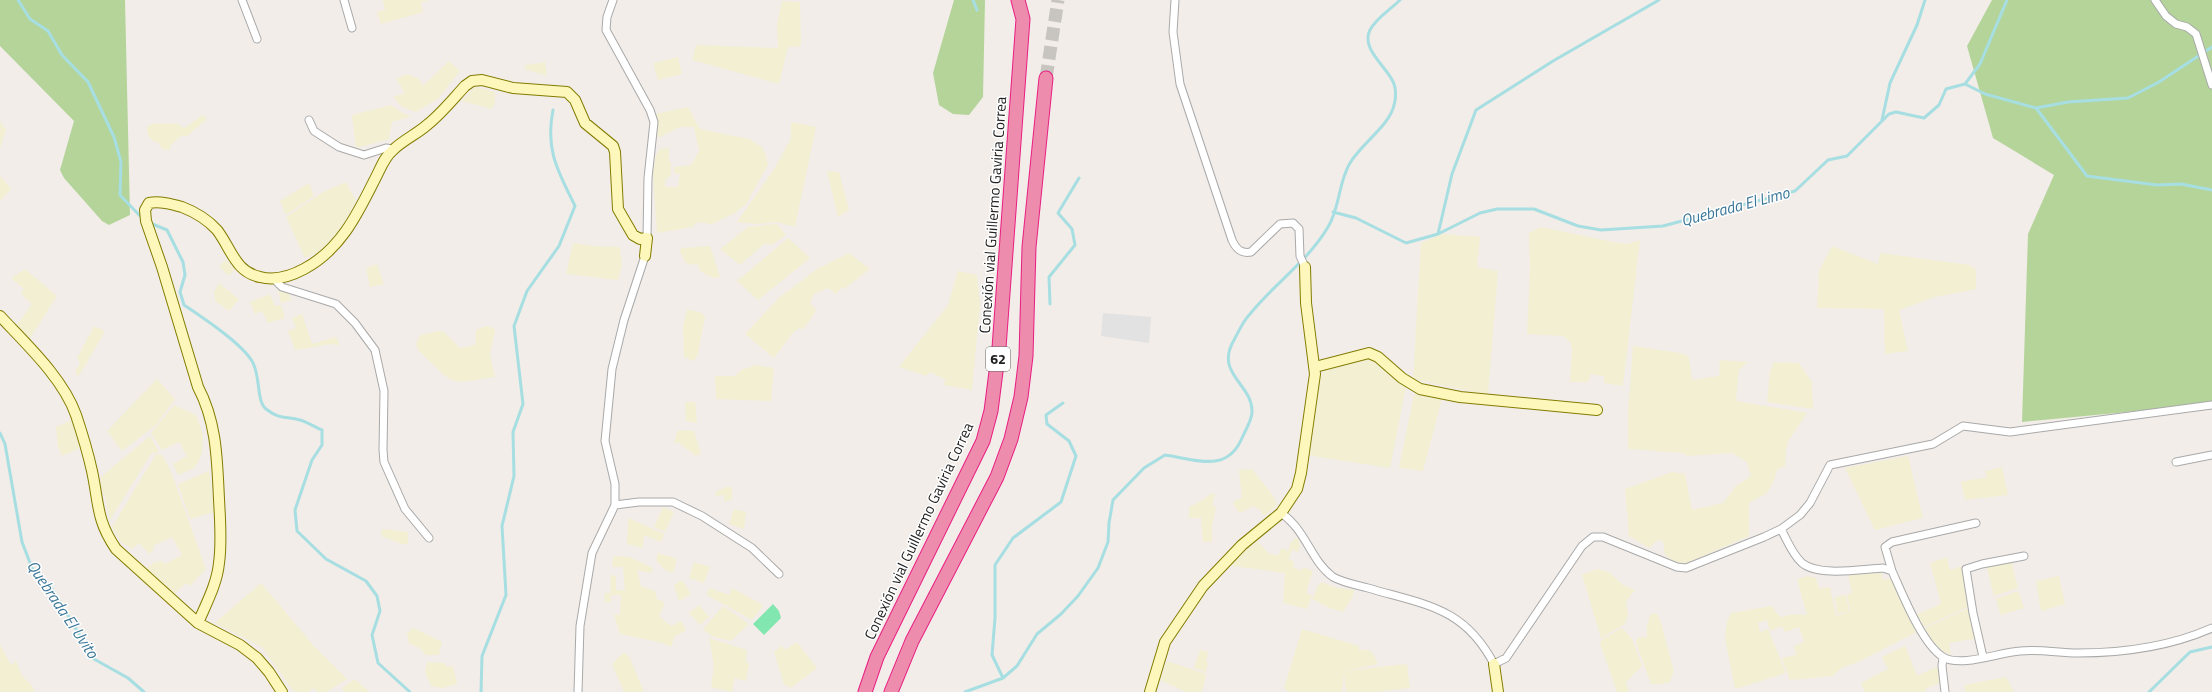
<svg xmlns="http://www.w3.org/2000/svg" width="2212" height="692" viewBox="0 0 2212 692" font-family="'Titillium Web',sans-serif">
  <rect width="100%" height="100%" fill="#f2ede8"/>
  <path fill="#f2efd3" d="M383,0H431L421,2L423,12L381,24L377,12L385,10Z
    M782,1L800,2L801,46L788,47L779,84L692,60L696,45L778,48L777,24Z
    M678,57L682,74L658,80L653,63Z
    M449,61L460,71L438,99L416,112L402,107L393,97L405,93L396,79L408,74L419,79L423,86Z
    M545,62L547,76L525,69V65Z
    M475,87L495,92V103L491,109L462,101Z
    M391,105L404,114L412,116L392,122L389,139L356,148L352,115Z
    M688,107L700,129L749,139L762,147L766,155L768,165L746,204L735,213L712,224L697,222L693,227L657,233L653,172L656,155L660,149L669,148V162L671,163V176L666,179L665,187H678L680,174L674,173V167L691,165L699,151L694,127H680L658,138L655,114Z
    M203,115L207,119L186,137L183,135L179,138L171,145L170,150L162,149L159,143L153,141L148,135L147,127L151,124L170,123L178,124L184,128Z
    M0,122L6,129L0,149Z
    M791,122L816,127L795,227L776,222L757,224L737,222L776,166L791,138Z
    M827,171L839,172L849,210L838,217Z
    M0,176L11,189L0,201Z
    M346,182L356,201L341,230L327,248L305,258L286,217L323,192Z
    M309,183L314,196L286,215L280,201Z
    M777,224L786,235L772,245L764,244L740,265L720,249L748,227Z
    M1541,227L1618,243L1628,244L1640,240L1623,386L1604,383V376L1591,374L1588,382H1570L1572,350L1570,342L1563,336L1527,334L1530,269L1529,233Z
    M1443,234L1480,237L1477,267L1498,271L1488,395L1413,379L1421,243Z
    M788,238L810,258L758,300L737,281Z
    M573,243L593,246L620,247L622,265L618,280L566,274Z
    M710,246L720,277L713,278L700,271L697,263L690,265L685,262L680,252L681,248Z
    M1832,246L1878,264L1880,253L1970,265L1976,270V289L1935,297L1899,310L1908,351L1885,354L1884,309L1817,308L1819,271Z
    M849,253L870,269L844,289L842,287L836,294L828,288L814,294L810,303L816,310L813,316L803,329L799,328L792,334L774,358L745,334L780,297L817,269Z
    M226,260L235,269L229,276L219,266Z
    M377,264L384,284L370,287L366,268Z
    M25,269L57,296L29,340L16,326L32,304L21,294L24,289L11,278Z
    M958,271L977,275L980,305L972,390L943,385L946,380L930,372L926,376L899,367L948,305Z
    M219,283L239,299L229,311L215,301L214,292Z
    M278,290L289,293L291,300L281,303Z
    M270,294L275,306L281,305L285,318L268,323L262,311L255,314L250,302Z
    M687,309L702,313L705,317L698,354L694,361L684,357L683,327Z
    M302,314L312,344L336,337L340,345L331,344L295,350L288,331L296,328L292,318Z
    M94,326L105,331L79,376L75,373L80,362L77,358Z
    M486,326L492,327L495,330L490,354L495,377L461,382L452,380L444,375L418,350L416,344L420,335L439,331L444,332L460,348L475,345L476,330Z
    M1633,346L1681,353L1689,357L1692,380L1719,376L1720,360L1748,362L1739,370L1736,401L1807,413L1787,443L1785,466L1777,470L1773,483L1767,493L1749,503V536L1682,565L1677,564L1665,555L1663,541L1658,540L1649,548L1629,536L1625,489L1672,472L1685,474L1692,510L1723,503L1736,486L1751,476L1747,462L1732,453L1687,456L1683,453L1628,449V412Z
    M1370,358L1406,387L1390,468L1306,455L1320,377L1325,369Z
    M1774,362L1799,363L1812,382L1813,409L1767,402L1770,371Z
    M756,365L774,368L771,401L716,399L715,376H735L741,370Z
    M157,379L175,399L156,425L122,451L107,431Z
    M1414,394L1442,399L1423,471L1399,468Z
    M685,402H695L697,423L686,421Z
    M174,405L196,415L203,434L202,453L197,464L194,468L178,475L173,464L187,456L179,442L162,450L151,433Z
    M72,420L80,448L62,456L58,447L56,427Z
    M680,430L694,431L701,453L696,456L679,443H674L677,432Z
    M150,436L159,452L151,454L110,520L105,496L100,488L101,477Z
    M156,454L162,455L170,469L206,569L190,586L186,583L172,596L145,569L155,562L162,561L165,564L182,555L172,537L153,546L154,549L149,554L139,543L132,549L121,542L112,527Z
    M1908,456L1923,518L1875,530L1845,468Z
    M2002,467L2008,495L1965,500L1961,482L1987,477L1985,471Z
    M1252,469L1274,497L1277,505L1266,515H1263L1259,509L1253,506L1240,513L1234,505L1233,502L1242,498L1239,470Z
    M209,471L215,512L190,519L178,484Z
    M727,487H732V500L724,501V495L715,496L717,491Z
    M1212,493L1215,495L1212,505L1216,507L1212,527V542H1203L1201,518H1189V507L1201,501Z
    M663,507L674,512L665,532L654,527Z
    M734,509L746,512L744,529L729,524Z
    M628,518L664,534L661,542L644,535L643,548L627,544Z
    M382,529L408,532V544H402L381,536Z
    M1296,538H1298L1300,545L1298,552L1292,550L1289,559L1294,562L1293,567L1301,571L1303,567L1313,571L1306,593L1312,596L1307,609L1283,603L1285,573L1233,566L1232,562L1249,545H1254L1257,541L1268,553L1278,556L1281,549L1283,548L1288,551L1291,542Z
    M658,553L677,559L673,573L665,570L656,560Z
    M613,556L630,557L653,568L651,573L637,570L641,586L655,591L657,599L665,603L659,616L671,626L681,621L686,630L674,637L671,647L663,643L620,634L614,615L620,614L621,595H611V602H604L605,593H611L610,575L616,576V590H625L623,567H612Z
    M1947,557L1950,570L1961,566L1970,606L1924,627L1917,614L1935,607L1941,603L1930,563Z
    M2011,560L2018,588L1994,596L1986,565Z
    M694,562L710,567L704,583L689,578Z
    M1597,569L1609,572L1623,585L1635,590L1626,601L1628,615L1625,624L1601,638L1582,575Z
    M1881,572L1883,580L1892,578L1916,631L1915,633L1856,663L1841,668L1833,676L1790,680L1782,658L1796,655L1794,646L1804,642L1799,627L1785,632L1782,626L1770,631L1767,620L1758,623L1760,632L1768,629L1786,673L1735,689L1725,638L1727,621L1731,613L1772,606L1777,614L1782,617L1792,614L1807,615L1798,583V579L1807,576L1816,578L1819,589L1830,587L1836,616L1850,611L1847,594L1852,593L1848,574Z
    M2059,576L2065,604L2041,611L2036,581Z
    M682,580L691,594L679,601L674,585Z
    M1322,582L1337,588L1354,590L1353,596L1343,612L1329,608L1312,599L1318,586Z
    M261,583L314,646L347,679L327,692H317L314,688L308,692H294L262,647L215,623Z
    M709,588L729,595L732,588L763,605L752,620L707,595Z
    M2018,591L2024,608L2001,615L1996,599Z
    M1846,595L1849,611L1837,614L1835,597Z
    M699,605L709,617L700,625L689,613Z
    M723,606L749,624L731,641L711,636L703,629Z
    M1971,607L1979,638L1949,643L1951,655L1943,651L1932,641L1925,628Z
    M1653,613L1657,614L1661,623L1674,671L1670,682L1662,684H1651L1636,643L1637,638L1647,637V626L1650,616Z
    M414,628L442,642L439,655H426L419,648L409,643L407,633Z
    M1302,629L1359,646V650H1368L1372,652L1378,664L1344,671L1407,664L1410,688L1374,692H1346L1344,672L1342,692H1289L1284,688Z
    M1620,629H1623L1632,639L1642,666L1626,682L1629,692H1617L1600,644L1601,640Z
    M709,638L747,650L746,661L749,664L746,681L735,678L732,692L711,687L714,666Z
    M797,642L817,668L791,688L784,684L774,652L782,645L785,650Z
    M0,644L11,665L16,661L22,676L32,686L35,692H0Z
    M1905,646L1917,676L1937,667L1941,683L1927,688L1924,692H1865L1861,683L1888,669L1882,657Z
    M1200,650L1208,652L1206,662L1208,663L1206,672L1194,668Z
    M623,653H626L631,661L644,692H624L612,664Z
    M1167,661L1206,674L1202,692H1186L1160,680Z
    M427,662L445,663L447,667L453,666L457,684L442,688L431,686L425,672Z
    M2006,677L2014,692H1965L1964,685Z
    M354,679L370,692H345L342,688Z"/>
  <path fill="#b4d49a" d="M0,0H125L130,215L109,225L102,221L64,178L60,170L74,121L0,46Z
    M954,0H985L983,97L969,115L953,114L939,105L933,73Z
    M1992,0H2212V404L2022,422L2028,234L2054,175L1993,138L1967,46Z"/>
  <path fill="#82e6b0" d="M773,604L779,611L781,618L764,635L753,624Z"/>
  <path fill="#e2e2e2" d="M1103,313L1151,317L1149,343L1101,336Z"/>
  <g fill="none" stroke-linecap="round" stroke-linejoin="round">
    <path stroke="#a6dee2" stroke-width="3" d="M18,0L30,19L48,31L62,55L88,82L114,137L121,162L120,195L143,219
      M973,0L977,10
      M1965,84L1980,64L2007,0
      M2036,108L2068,102L2128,98L2159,82L2212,47
      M1882,120L1890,83L1917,25L1925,0
      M1333,212L1356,218L1406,243L1438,234L1480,213L1497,209H1534L1578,226L1601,230L1663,226L1795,191L1828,160L1847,156L1889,114L1896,112L1924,118L1939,105L1946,89L1965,84L1985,94L2036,108L2087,176L2157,185L2181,184L2212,190
      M150,223L167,230L183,262L185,275L180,292L184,305C203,318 240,342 252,361C261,376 256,401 266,409C280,420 286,416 300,420C307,422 315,427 322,430V445L312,460L295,510L297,531L326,559L366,581L377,596L380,611L372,635L378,663L410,692
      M1438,234L1452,174L1476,110L1553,61L1659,0
      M1050,304L1049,277L1075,245L1072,229L1058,213L1079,178
      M0,433L5,444L22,542L32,568L51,587L94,659L128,678L144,692
      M1003,678L992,655L995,618V565L1013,538L1061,502L1076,456L1069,441L1047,424L1046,415L1063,403
      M481,692L482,656L506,595L502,526L514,476L513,432L523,404L514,326L527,291L559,246L575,206C558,171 545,150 553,110
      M965,692L1003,678L1017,666L1037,634L1061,614L1078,596L1098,568L1108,542L1109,523L1113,500L1144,468L1165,455C1195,459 1227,474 1242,438C1245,431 1252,420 1252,412C1253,384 1214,374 1234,340C1239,331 1243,321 1250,314C1274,284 1308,261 1328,227C1340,208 1338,183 1350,163C1361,144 1390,125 1394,105C1396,100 1396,89 1394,84C1389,68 1360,50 1370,30C1376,18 1390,10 1400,0
      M2149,692L2190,652L2212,647"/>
    <path stroke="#c8c4c0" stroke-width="13" stroke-dasharray="13 6" stroke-linecap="butt" d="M1046,78L1058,0"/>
    <defs>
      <path id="street" d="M242,0L257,39
        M344,0L352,28
        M613,0L607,17L606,30L650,110L654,122L648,178L647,238
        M1175,0L1173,32L1180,84L1232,240C1236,249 1241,254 1251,252L1280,224L1293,223L1299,229L1300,256L1305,267
        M2155,0L2166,16L2176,24L2187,27L2196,34L2212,85
        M309,120L314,131L339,147L364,155L386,148L393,149
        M274,279L282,287L336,304L355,323L375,350L384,391L383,450L384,462L405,509L429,538
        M2176,462L2212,455
        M615,505L639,502H673L702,516L752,548L779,574
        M1281,513C1307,531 1310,560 1333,577C1344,583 1357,585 1368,588C1426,605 1464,607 1494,664L1506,658L1582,546L1593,537H1603L1677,567L1686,568L1764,537L1781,529L1800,515L1810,503L1830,465L1933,444L1963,426L2010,432L2212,405
        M1781,529C1787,540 1792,554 1802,563C1819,577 1862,569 1883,568L1892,571C1902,593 1922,644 1943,657C1961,668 2000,652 2020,651C2040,649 2059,653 2078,653C2123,653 2171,646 2212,628
        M1892,571L1885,547L1892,542L1976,523
        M1943,657L1942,666L1945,692
        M1983,657L1973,613L1966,569L1982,564L2024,556
        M578,692L580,626L592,553L615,505V484L605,441L612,369L624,320L645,256"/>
      <path id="secondary" d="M0,316C26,344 63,378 76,415C82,433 88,453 92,471C99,503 96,520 116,549L198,623L240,645L257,658L269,672L282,692
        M1315,367L1369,353L1378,357L1402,378L1420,389L1460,397L1597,410
        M198,623C206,604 217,584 219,563C222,542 220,520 219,499C217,460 217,423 198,387L162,267L146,221L145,210L149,203C160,201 171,204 182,207C195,212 207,219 217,230C231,248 235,272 260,277C275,281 291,276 304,269C340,250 357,215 374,181C380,170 384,157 393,150C403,140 417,134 427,125C441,114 453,99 465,86L472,81L482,80L513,88L567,92L575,100L585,123L613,146L615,152L618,209L633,235L640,239L647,238L645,256
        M1494,664L1498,692
        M1150,692L1165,642L1203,586L1242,545L1281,513L1297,489L1301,473L1315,374L1306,303L1305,267"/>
      <path id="highway" d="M865,692L877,657L983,441L991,411L999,348L1023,19L1018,0
        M891,692L912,641L997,477L1011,439L1021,397L1026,356L1029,247L1046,78"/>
    </defs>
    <use href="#street" stroke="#a9a9a9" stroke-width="9"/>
    <use href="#secondary" stroke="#827c00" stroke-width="12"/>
    <use href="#highway" stroke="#e81e82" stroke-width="15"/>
    <use href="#street" stroke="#fff" stroke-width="7"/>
    <use href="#secondary" stroke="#fef7bb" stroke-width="10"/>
    <use href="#highway" stroke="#ee8cad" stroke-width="13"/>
  </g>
  <g text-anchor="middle" stroke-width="3" stroke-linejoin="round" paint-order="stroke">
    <rect fill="#fff" stroke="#646464" stroke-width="1" x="986" y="347" width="24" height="24" rx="3"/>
    <g font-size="14" font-weight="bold" fill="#222">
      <text x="998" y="364">62</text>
    </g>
    <g font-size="15" fill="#222" stroke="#fff">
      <text transform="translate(993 215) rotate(-86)" y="5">Conexión vial Guillermo Gaviria Correa</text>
      <text transform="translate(919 531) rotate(-65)" y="5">Conexión vial Guillermo Gaviria Correa</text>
    </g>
    <g font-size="16" font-style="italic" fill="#3b7798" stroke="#fff">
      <text transform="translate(1735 206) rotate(-15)" y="6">Quebrada El Limo</text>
      <text transform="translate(63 609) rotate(56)" y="6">Quebrada El Uvito</text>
    </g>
  </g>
</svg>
